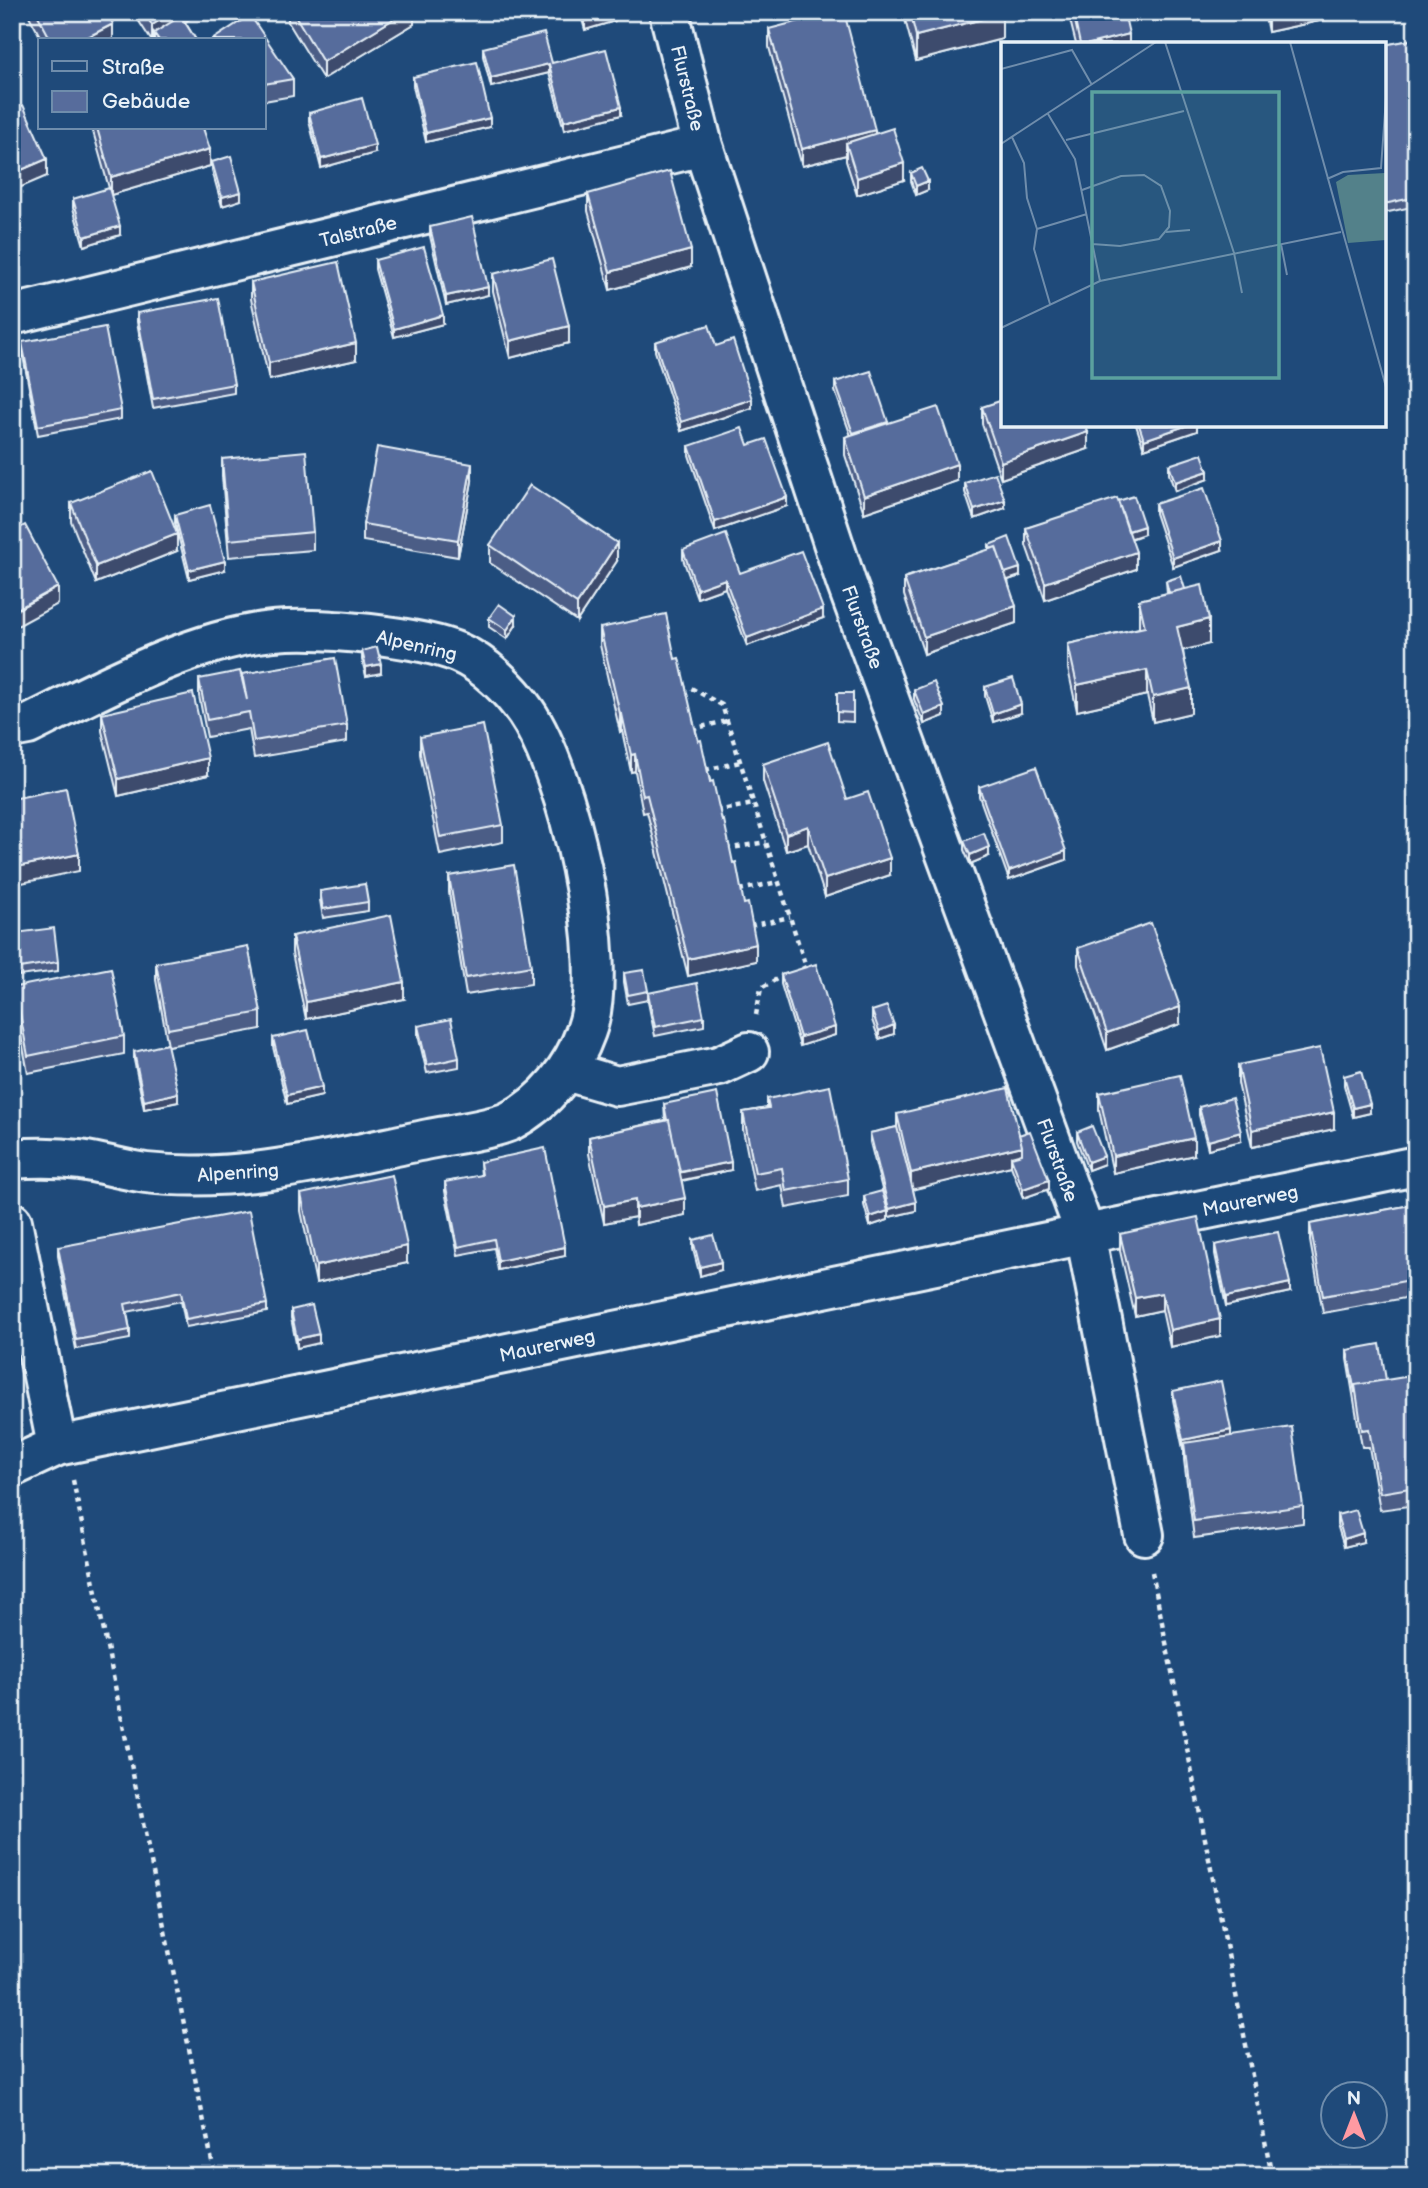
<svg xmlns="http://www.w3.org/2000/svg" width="1428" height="2188" viewBox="0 0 1428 2188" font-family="'Balsamiq Sans',sans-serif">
  <rect width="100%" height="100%" fill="#1f4a7a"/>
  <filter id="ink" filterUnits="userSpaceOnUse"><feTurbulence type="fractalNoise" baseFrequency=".0143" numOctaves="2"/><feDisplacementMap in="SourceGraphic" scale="14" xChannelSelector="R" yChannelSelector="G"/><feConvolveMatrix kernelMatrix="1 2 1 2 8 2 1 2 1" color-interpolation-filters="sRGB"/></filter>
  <g filter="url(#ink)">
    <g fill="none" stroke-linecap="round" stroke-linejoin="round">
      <defs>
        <path id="minor" d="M669,12L703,146L846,582L1085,1233L1144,1535
          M12,315L703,146
          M12,728L28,725C101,689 192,639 273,631C306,628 338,631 370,634C396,637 436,643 459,653C485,664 510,689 526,712C568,773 612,961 586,1031C573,1068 545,1103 510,1121C494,1129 449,1135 429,1139C336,1158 242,1184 146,1173C124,1170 102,1163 80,1160C57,1157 35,1157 12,1159
          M566,1071L617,1086L719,1066L749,1052
          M12,1222L57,1446
          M12,1467L57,1446L1416,1166"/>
      </defs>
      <use href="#minor" stroke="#e8f1f8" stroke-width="44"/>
      <path stroke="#e8f1f8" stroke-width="4.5" stroke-dasharray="5 5" stroke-linecap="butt" d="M682,689L689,687L722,705L806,967L802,969
        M692,729L727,721
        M705,770L740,762
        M716,811L753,804
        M726,849L766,842
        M739,890L778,882
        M750,926L790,917
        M756,1015L761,988L784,975
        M73,1480L215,2176
        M1152,1572L1272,2176"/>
      <use href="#minor" stroke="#1f4a7a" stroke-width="38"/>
    </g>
    <path fill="#4b5d86" stroke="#e8f1f8" stroke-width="2" d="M27,12H106L113,40H42Z
      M133,12H200L185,22L196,40H151Z
      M288,12H414V24L323,79L288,22Z
      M580,12H615V21L585,30Z
      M903,12H1002V39L916,61Z
      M1068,12H1124L1129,44H1076Z
      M1264,12H1361L1268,32Z
      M769,29L875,134L904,180L857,195L846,161V155L802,166L769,47Z
      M1416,39V206L1384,213V45Z
      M264,40L293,79V96L264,101Z
      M483,48L552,63L621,115L564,130L549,73L491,87L483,56Z
      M413,77L490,127L426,142L413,86Z
      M309,113L375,153L321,168L309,121Z
      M92,128H203L210,166L111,195Z
      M212,162L241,200L222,206L212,170Z
      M911,173L928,190L916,195L911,181Z
      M588,194L691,267L610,290L588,211Z
      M73,199L120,235L84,246L73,208Z
      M430,227L488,295L446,305L430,236Z
      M375,260L443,324L394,337L375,269Z
      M493,274L569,343L510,358L493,291Z
      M251,282L356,360L269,380L251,299Z
      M137,313L234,384V393L153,408L137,322Z
      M22,342L121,410V419L38,435L22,351Z
      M655,342L716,346L752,408L681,431L655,351Z
      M835,382L888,423L957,481L864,513L845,455V437L851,436L835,391Z
      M982,407L1088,449L1001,479L982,424Z
      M1136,425H1197V431L1144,449Z
      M748,445L787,506L715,531L689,455V446Z
      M222,459L313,532V550L229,557L222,476Z
      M1169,465L1208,479L1175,491L1169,474Z
      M472,481L458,557L363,541V524Z
      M965,483L1005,508L974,519L965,492Z
      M1118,501L1144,534L1131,539L1136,569L1045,600L1026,545V528Z
      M71,503L177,551L96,583L71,521Z
      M1155,504L1222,550L1173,567L1155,513Z
      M175,515L225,570L189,579L175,523Z
      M490,545L617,561L577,621L490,563Z
      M989,545L1020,576L1008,580L1016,623L924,654L904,595V578L989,550Z
      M683,550L823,618L747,646L725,588L697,598L683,559Z
      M1166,581L1185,589L1209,644L1183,650L1191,713L1153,722L1147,695L1077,711L1068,669V644L1139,628V600L1167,593Z
      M489,618L516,625L507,639L489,627Z
      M600,628L675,659L722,821L756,961L688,976L647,812L643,813L635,771L631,772L622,731L620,732L600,645Z
      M362,651L381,673L366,676L362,660Z
      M242,674L347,725V742L254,758L249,729L207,737L199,696V679L242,682Z
      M985,687L1021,713L993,722L985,696Z
      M914,690L944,716L924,724L914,699Z
      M853,693V722L837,721V712Z
      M102,714L208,775L118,796L102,731Z
      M420,737L503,825V842L440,855L420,754Z
      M763,764L890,875L825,897L808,844L786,851L763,781Z
      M979,787L1066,860L1009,880L979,796Z
      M964,841L989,856L970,864L964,850Z
      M449,876L531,966V984L466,995L449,893Z
      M320,891L368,902V911L323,918L320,900Z
      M15,933L58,962V971L19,976L15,942Z
      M292,936L404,999L306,1019L292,953Z
      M1078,948L1180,1024L1107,1050L1078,965Z
      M156,963L261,1012V1029L168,1046L156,980Z
      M624,973L648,991V1000L628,1004L624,982Z
      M781,975L835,1035L800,1046L781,984Z
      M15,987L124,1036V1054L28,1073L15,1005Z
      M648,993L704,1017V1026L655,1036L648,1002Z
      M872,1011L894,1034L879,1039L872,1020Z
      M418,1026L459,1058V1067L427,1073L418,1035Z
      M273,1038L322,1096L287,1104L273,1047Z
      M134,1052L178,1102L144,1109L134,1060Z
      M1238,1065L1334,1129L1252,1147L1238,1083Z
      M1344,1076L1370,1113L1353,1117L1344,1085Z
      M1099,1093L1194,1155L1113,1173L1099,1110Z
      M767,1099L848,1179V1196L786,1208L782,1185L755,1191L743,1130V1112L767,1108Z
      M664,1104L731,1170L682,1181L685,1215L636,1225L635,1217L604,1223L589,1154V1137L665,1120Z
      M1199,1107L1241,1141L1208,1149L1199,1115Z
      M897,1114L1019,1135L1049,1189L1023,1198L1011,1166L913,1189L916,1211L889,1217L888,1215V1220L870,1226L864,1205V1196L883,1193L870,1142V1133L897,1127Z
      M1077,1132L1104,1164L1088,1170L1077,1141Z
      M480,1162L565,1256L498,1270L494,1248L458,1255L445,1191V1182L481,1176Z
      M301,1194L407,1263L316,1283L301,1211Z
      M1416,1204V1296L1323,1313L1310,1241V1224Z
      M1120,1234L1220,1336L1170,1347L1162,1310L1135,1316L1120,1251Z
      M693,1240L721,1270L700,1276L693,1249Z
      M1215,1245L1290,1292L1226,1306L1215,1254Z
      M58,1247L267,1304V1312L186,1327L181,1301L127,1312L130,1330V1339L76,1349L58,1256Z
      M291,1310L319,1343L297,1348L291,1318Z
      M1347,1350L1386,1380L1416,1406V1505L1380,1510L1369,1447H1362L1347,1359Z
      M1173,1391L1231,1436L1303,1506V1523L1194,1538L1184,1460V1449H1183L1173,1400Z
      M1337,1515L1363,1542L1344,1547L1337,1524Z"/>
    <path fill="#3d4c6d" stroke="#e8f1f8" stroke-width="2" d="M173,12H200L158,39L154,33V40H152V25Z
      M405,12H414V24L323,79V62Z
      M615,12V21L585,30V21Z
      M1278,12H1361L1268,32V14Z
      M1002,14V39L916,61V36Z
      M113,24V40H82Z
      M1129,34V44H1089Z
      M549,64V73L491,87V78Z
      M621,107V115L564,130V121Z
      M490,118V127L426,142V133Z
      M875,130V147L846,143V155L802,166V149Z
      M375,145V153L321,168V159Z
      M210,149V166L111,195V177Z
      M47,159V176L12,191V174Z
      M904,163V180L857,195V178Z
      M928,181V190L916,195V186Z
      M241,192V200L222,206V197Z
      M120,226V235L84,246V237Z
      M691,250V267L610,290V272Z
      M488,287V295L446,305V296Z
      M443,315V324L394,337V329Z
      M569,326V343L510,358V341Z
      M356,343V360L269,380V363Z
      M752,399V408L681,431V422Z
      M1188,425H1197V431L1144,449V440Z
      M1088,432V449L1001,479V462Z
      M472,464V481L458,557V540Z
      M957,464V481L864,513V496Z
      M1208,471V479L1175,491V482Z
      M787,497V506L715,531V522Z
      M1005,500V508L974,519V510Z
      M1144,526V534L1126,540V532Z
      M177,534V551L96,583V566Z
      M1222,541V550L1173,567V558Z
      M617,543V561L577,621V604Z
      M1136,552V569L1045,600V583Z
      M225,561V570L189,579V570Z
      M1020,568V576L1002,582V573Z
      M725,579V588L697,598V589Z
      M58,587V604L12,629V612Z
      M1016,606V623L924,654V637Z
      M823,609V618L747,646V638Z
      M516,616V625L507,639V630Z
      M1209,619V644L1177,652V627Z
      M381,664V673L366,676V667Z
      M1147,670V695L1077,711V685Z
      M1191,688V713L1153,722V697Z
      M1021,704V713L993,722V714Z
      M944,707V716L924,724V715Z
      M620,714H622V731L620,732Z
      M635,754V771L631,772V755Z
      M208,758V775L118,796V779Z
      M808,826V844L786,851V834Z
      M989,847V856L970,864V855Z
      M1066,851V860L1009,880V871Z
      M79,854V871L12,885V868Z
      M890,858V875L825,897V879Z
      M756,944V961L688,976V959Z
      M404,982V999L306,1019V1002Z
      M1180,1007V1024L1107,1050V1033Z
      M894,1025V1034L879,1039V1031Z
      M835,1027V1035L800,1046V1037Z
      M322,1087V1096L287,1104V1095Z
      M178,1093V1102L144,1109V1101Z
      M1370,1104V1113L1353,1117V1108Z
      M1334,1112V1129L1252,1147V1130Z
      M1241,1132V1141L1208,1149V1141Z
      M1194,1138V1155L1113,1173V1156Z
      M1022,1146V1163L1011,1157V1166L911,1190V1173Z
      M1104,1156V1164L1088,1170V1162Z
      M731,1162V1170L678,1181V1173Z
      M1049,1180V1189L1023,1198V1189Z
      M685,1198V1215L636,1225V1208Z
      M635,1200V1217L604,1223V1206Z
      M916,1202V1211L889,1217V1209Z
      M888,1211V1220L870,1226V1217Z
      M407,1246V1263L316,1283V1266Z
      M565,1247V1256L498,1270V1261Z
      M721,1262V1270L700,1276V1267Z
      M1290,1283V1292L1226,1306V1297Z
      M1162,1293V1310L1135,1316V1298Z
      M1220,1319V1336L1170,1347V1330Z
      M319,1334V1343L297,1348V1339Z
      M1231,1430V1439L1184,1443L1183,1449V1440Z
      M1363,1533V1542L1344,1547V1539Z"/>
    <path fill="#576c9c" stroke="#e8f1f8" stroke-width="2" d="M36,12H106L113,24L82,40H51Z
      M144,12H173L152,25Z
      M293,12H405L323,62Z
      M583,12H615L585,21Z
      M834,12H844L875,130L802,149L769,29Z
      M910,12H1002V14L916,36Z
      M1073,12H1124L1129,34L1089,44H1080Z
      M250,15L293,79L264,84V40H212Z
      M181,16L196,40H159L154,33Z
      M544,33L552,63L606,49L621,107L564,121L549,64L491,78L483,48Z
      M1416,39V197L1384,204V45Z
      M477,62L490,118L426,133L413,77Z
      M362,98L375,145L321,159L309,113Z
      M23,105L47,159L12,174V110Z
      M97,128H203L210,149L111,177Z
      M893,128L904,163L857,178L846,143Z
      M231,156L241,192L222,197L212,162Z
      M922,168L928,181L916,186L911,173Z
      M670,171L691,250L610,272L588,194Z
      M109,188L120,226L84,237L73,199Z
      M472,217L488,287L446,296L430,227Z
      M424,247L443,315L394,329L375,260Z
      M552,259L569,326L510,341L493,274Z
      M338,262L356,343L269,363L251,282Z
      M218,298L234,384L153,399L137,313Z
      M709,325L716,346L733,340L752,399L681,422L655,342Z
      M105,327L121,410L38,426L22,342Z
      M871,371L888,422L853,433L835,382Z
      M1003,400V425H1085L1088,432L1001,462L982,407Z
      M938,407L957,464L864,496L845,437Z
      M1139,425H1188L1144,440Z
      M742,428L748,445L766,439L787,497L715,522L689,446Z
      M377,447L472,464L458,540L363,524Z
      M306,451L313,532L229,540L222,459Z
      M1202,454L1208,471L1175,482L1169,465Z
      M152,471L177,534L96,566L71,503Z
      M995,473L1005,500L974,510L965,483Z
      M530,485L617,543L577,604L490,545Z
      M1204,488L1222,541L1173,558L1155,504Z
      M1134,496L1144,526L1128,531L1118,501Z
      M1117,498L1136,552L1045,583L1026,528Z
      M210,505L225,561L189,570L175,515Z
      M25,525L58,587L12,612V532Z
      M726,534L740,573L801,551L823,609L747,638L725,579L697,589L683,550Z
      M1009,537L1020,568L1005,573L996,547L991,549L989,545Z
      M996,547L1016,606L924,637L904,578Z
      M1181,576L1185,589L1169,593L1166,581Z
      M1202,585L1209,619L1177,627L1191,688L1153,697L1147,670L1077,685L1068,644L1145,627L1139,600Z
      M499,604L516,616L507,630L489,618Z
      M666,614L675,659L679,658L698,741L701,740L710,782L713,781L722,821L724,820L733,863L736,862L744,904L748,903L756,944L688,959L647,795L643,796L635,754L631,755L622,714H620L600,628Z
      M377,647L381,664L366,667L362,651Z
      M335,658L347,725L254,741L249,712L207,720L199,679L240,671L247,700L242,674Z
      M1013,678L1021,704L993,714L985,687Z
      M934,682L944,707L924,715L914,690Z
      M193,693L208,758L118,779L102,714Z
      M837,693H853V713L837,712Z
      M483,725L503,825L440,837L420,737Z
      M828,742L847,799L868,792L890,858L825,879L808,826L786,834L763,764Z
      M1036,767L1066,851L1009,871L979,787Z
      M66,788L79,854L12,868V799Z
      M984,833L989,847L970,855L964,841Z
      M514,865L531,966L466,978L449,876Z
      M365,884L368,902L323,909L320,891Z
      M391,915L404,982L306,1002L292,936Z
      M1151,923L1180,1007L1107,1033L1078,948Z
      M54,928L58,962L19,968L15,933Z
      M248,946L261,1012L168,1029L156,963Z
      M816,964L835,1027L800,1037L781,975Z
      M111,968L124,1036L28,1056L15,987Z
      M644,970L648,991L628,995L624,973Z
      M697,983L704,1017L655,1027L648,993Z
      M887,1006L894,1025L879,1031L872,1011Z
      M451,1019L459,1058L427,1065L418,1026Z
      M308,1030L322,1087L287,1095L273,1038Z
      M167,1044L178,1093L144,1101L134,1052Z
      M1320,1048L1334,1112L1252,1130L1238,1065Z
      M1361,1071L1370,1104L1353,1108L1344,1076Z
      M1180,1075L1194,1138L1113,1156L1099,1093Z
      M830,1086L848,1179L786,1191L782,1168L755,1173L743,1112L769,1108L767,1099Z
      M1008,1088L1022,1146L911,1173L897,1114Z
      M717,1093L731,1162L680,1172L669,1120H667L664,1104Z
      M1232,1098L1241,1132L1208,1141L1199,1107Z
      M669,1120L685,1198L636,1208L635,1200L604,1206L589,1137Z
      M1092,1126L1104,1156L1088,1162L1077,1132Z
      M897,1127L916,1202L889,1209L870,1133Z
      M1030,1131L1049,1180L1023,1189L1011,1157L1022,1154V1146L1019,1135Z
      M545,1148L565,1247L498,1261L494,1239L458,1247L445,1182L482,1175L480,1162Z
      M392,1175L407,1246L316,1266L301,1194Z
      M882,1191L888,1211L870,1217L864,1196Z
      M1416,1204V1279L1323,1296L1310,1224Z
      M249,1211L267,1304L186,1319L181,1292L125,1304L130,1330L76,1340L58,1247Z
      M1198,1217L1220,1319L1170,1330L1162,1293L1135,1298L1120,1234Z
      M1278,1232L1290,1283L1226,1297L1215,1245Z
      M713,1235L721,1262L700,1267L693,1240Z
      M312,1305L319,1334L297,1339L291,1310Z
      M1380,1344L1386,1380L1355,1385V1393L1347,1350Z
      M1411,1376L1416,1406V1487L1380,1493L1369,1429L1362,1430L1355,1385Z
      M1221,1381L1231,1430L1183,1440L1173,1391Z
      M1292,1427L1303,1506L1194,1521L1184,1443Z
      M1356,1510L1363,1533L1344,1539L1337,1515Z"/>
  </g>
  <g text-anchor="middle" stroke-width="5" stroke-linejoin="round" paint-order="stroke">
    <g font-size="19" fill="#e8f1f8" stroke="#1f4a7a">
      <text transform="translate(688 88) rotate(76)" y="7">Flurstraße</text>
      <text transform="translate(358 231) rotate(-14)" y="7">Talstraße</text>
      <text transform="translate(863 627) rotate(70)" y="7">Flurstraße</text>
      <text transform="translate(417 645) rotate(13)" y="7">Alpenring</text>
      <text transform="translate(1058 1160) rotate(70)" y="7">Flurstraße</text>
      <text transform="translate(238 1172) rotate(-4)" y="7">Alpenring</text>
      <text transform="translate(1250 1200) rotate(-11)" y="7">Maurerweg</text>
      <text transform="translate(547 1345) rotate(-12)" y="7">Maurerweg</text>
    </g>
  </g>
  <g transform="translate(1001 42)">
    <rect width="385" height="385" fill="#1f4a7a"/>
    <path d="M385,127V198L347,201L335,140L347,133L384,131Z" fill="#53818a"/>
    <path fill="none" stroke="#6f8dac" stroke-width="2" d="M164,0L233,211L241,251M289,0L385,345M0,27L71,8L91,43M47,72L74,117L99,239M11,95L23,121L26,156L36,187L33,207L49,262M65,98L183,69M0,102L155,0M326,137L342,130L380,126L385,56M81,148L120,134L143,133L160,144L169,169L168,185L158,197L119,204L91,202M36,187L86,172M165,190L189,188M280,202L286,233M0,286L99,239L340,190"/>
    <path fill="#5ba19e" fill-opacity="0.15" stroke="#5ba19e" stroke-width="3.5" d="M91,50H278V336H91Z"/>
    <rect width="385" height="385" fill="none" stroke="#e8f1f8" stroke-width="3.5"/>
  </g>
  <rect width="1428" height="2188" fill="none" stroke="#1f4a7a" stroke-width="42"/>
  <rect x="21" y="21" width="1386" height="2146" fill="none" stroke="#e8f1f8" stroke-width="2.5" filter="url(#ink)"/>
  <rect x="38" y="38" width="228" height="91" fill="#1f4a7a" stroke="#6f8dac" stroke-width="2"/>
  <rect x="52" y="61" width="35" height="10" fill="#1f4a7a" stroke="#6f8dac" stroke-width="2"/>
  <text x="102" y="74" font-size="21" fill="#e8f1f8">Straße</text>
  <rect x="52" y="91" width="35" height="21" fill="#576c9c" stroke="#6f8dac" stroke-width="2"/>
  <text x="102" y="108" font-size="21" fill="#e8f1f8">Gebäude</text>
  <g transform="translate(1354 2115)"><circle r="33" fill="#1f4a7a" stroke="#6f8dac" stroke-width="2"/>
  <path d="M0-5L12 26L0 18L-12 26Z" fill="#ff9aa2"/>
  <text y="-10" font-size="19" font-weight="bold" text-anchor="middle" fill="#e8f1f8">N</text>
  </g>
</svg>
